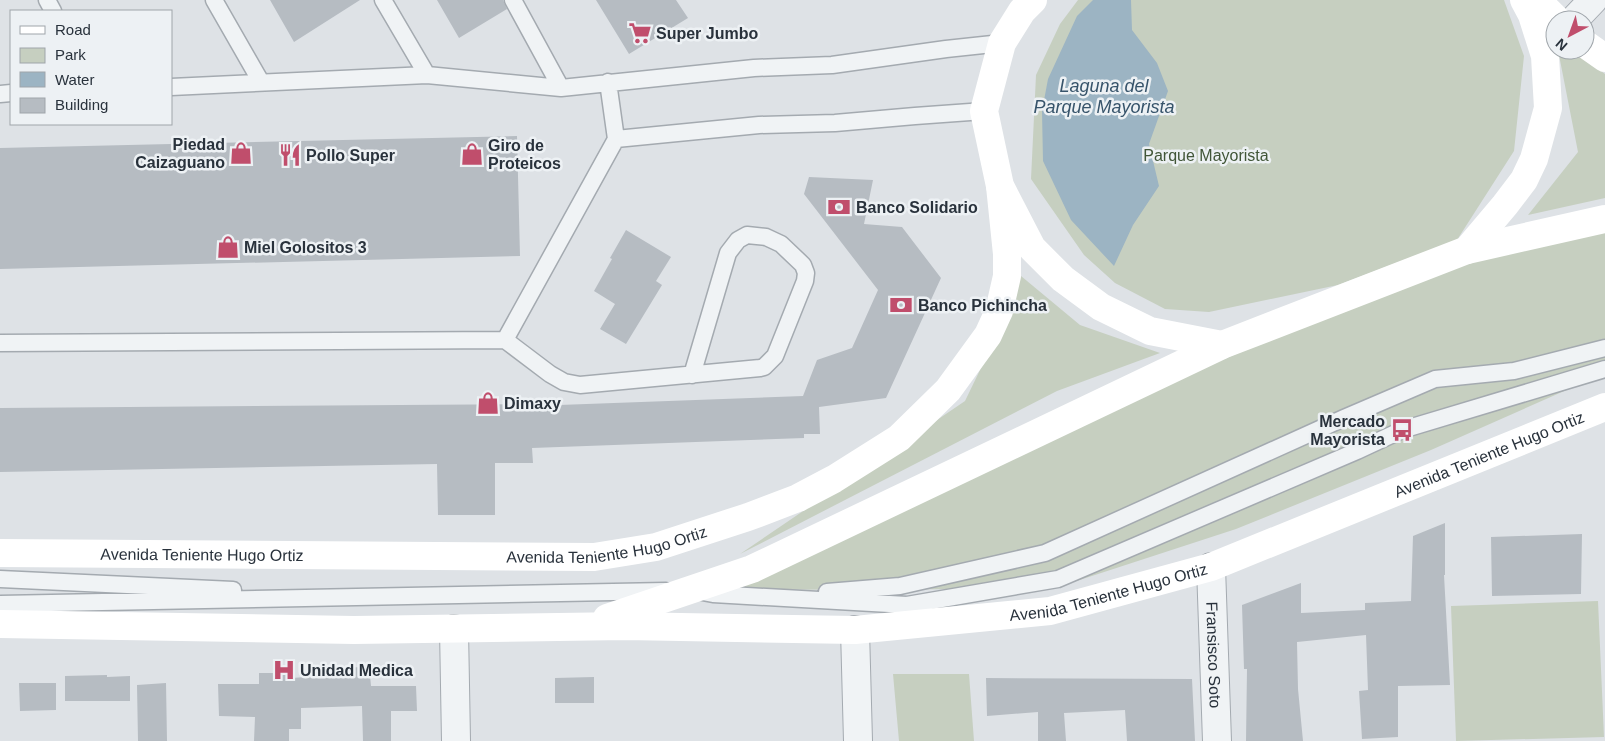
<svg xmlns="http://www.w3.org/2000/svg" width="1605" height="741" viewBox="0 0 1605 741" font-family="Arial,sans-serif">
  <rect width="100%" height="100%" fill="#dee2e6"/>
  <path fill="#c6cfc0" d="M1078,0H1504L1524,56L1514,151L1457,240L1338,285L1209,312L1165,309L1115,283L1084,255L1031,179L1036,75L1060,24Z
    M1558,50H1573L1605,74V198L1528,215L1578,152Z
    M1605,223V373L1431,450L1236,529L1052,589L692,590L1177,379L1411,280Z
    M1021,276L1080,325L1160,353L1057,391L740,554L965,401L995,339Z
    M1598,601L1604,737L1456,741L1451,606Z
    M893,674H969L974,741H899Z"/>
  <path fill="#9cb4c3" d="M1093,0H1131L1132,30L1157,63L1168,91L1149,144L1159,186L1133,225L1114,266L1071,220L1043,161L1042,111L1048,79L1077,16Z"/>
  <path fill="#b6bcc2" d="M270,0H360L294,42Z
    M437,0H503L507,9L459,38Z
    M596,0H676L688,18L629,54Z
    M517,136L520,256L0,269V148Z
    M809,177L873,180L864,224L902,227L941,278L886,398L819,407L820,434H804V438L532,448L533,463H495V515H438L437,464L0,472V408L532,404V406L803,396L817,360L852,348L878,290L804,194Z
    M626,230L671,257L656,281L662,285L626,344L600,329L615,304L594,291L612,259L610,258Z
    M1445,523V575H1444L1450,685L1398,686V737L1362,739L1359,691L1368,690L1366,635L1297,642L1298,689L1303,741H1246L1247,669H1244L1242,605L1301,583V613L1365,610V603L1411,601L1413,536Z
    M1582,534L1581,594L1492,596L1491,537Z
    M360,667L361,676L370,675L371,686H416L417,711H391V741H363L362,706L301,708V729H289V741H254L255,717L219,716L218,684H259V673H292V678L334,675L333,669Z
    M107,675V677L130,676V701H65V676Z
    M594,677V703H555V678Z
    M986,678L1192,679L1195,741H1127L1125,710L1064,713L1066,741H1038V712L987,716Z
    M19,683H56V710L20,711Z
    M166,683L167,741H138L137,685Z"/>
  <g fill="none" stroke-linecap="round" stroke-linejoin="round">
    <defs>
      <path id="lane" d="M47,0L53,11
        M214,0L261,82
        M383,0L427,75
        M513,0L561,88
        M171,87L427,75L561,88L754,68L832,65L946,49L1002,43
        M0,94L11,93
        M616,139L759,125L835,123L915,116L984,111
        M505,340L550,374L564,382L580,385L760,368L764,367L775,356L805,281L806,273L803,265L781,244L766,237L747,235L738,240L728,253L692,375
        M0,343L505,340L616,139L608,82
        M0,579L233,590
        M697,591L713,594L907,605L1058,579L1357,451L1402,430L1605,369
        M827,592L900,586L1045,553L1344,418L1435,379L1514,371L1605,348
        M0,604L666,591"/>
      <g id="street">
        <path d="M1574,20L1593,0"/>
        <path id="s1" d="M1211,567L1217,741"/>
        <path d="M454,629L456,741"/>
        <path d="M855,630L858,741"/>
      </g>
    </defs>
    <use href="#lane" stroke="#a4aab0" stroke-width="19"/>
    <use href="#street" stroke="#a4aab0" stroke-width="30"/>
    <use href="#lane" stroke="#f0f3f5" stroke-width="16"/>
    <use href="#street" stroke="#f0f3f5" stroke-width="28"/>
    <g stroke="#fff" stroke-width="28">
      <path d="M1033,0L1022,11L1002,43L984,111L1000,186L1032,248L1063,279L1101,307L1150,331L1222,345"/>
      <path d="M1537,0L1557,20"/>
      <path d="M1585,44L1605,58"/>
      <path d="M1467,250L1605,219"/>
      <path id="s2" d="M0,553L594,557L656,547L748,517L798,498L834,479L899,438L948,390L988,335L999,311L1007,276V254L1000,186"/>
      <path d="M607,618L752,569L1222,345L1467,250L1505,205L1524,180L1534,159L1548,108L1545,56L1532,15L1524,0"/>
      <path id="s3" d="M0,624L354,630L625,626L855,630L1050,611L1211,567L1605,407"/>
    </g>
  </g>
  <defs>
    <symbol id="supermarket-bare" viewBox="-9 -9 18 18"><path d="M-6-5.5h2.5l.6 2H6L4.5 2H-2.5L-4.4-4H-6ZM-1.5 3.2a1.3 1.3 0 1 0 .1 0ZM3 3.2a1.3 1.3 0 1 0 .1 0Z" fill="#c04e6c" stroke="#edf1f4" stroke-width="2.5" paint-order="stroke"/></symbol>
    <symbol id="shop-bare" viewBox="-9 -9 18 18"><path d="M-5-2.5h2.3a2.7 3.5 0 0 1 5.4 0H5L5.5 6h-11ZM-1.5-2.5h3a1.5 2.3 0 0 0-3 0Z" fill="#c04e6c" stroke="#edf1f4" stroke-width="2.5" paint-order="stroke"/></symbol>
    <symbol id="restaurant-bare" viewBox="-9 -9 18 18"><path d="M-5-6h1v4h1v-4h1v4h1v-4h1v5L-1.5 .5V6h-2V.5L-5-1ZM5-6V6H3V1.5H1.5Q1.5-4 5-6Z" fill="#c04e6c" stroke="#edf1f4" stroke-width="2.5" paint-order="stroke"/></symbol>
    <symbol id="bank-bare" viewBox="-9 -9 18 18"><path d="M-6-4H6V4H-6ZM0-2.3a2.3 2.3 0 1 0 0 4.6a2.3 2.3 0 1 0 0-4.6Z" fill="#c04e6c" stroke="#edf1f4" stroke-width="2.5" paint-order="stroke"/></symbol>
    <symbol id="bus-bare" viewBox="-9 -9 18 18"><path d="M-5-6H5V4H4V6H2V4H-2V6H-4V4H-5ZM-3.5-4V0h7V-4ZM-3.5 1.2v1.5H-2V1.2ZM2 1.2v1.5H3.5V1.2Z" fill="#c04e6c" stroke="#edf1f4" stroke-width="2.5" paint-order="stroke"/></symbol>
    <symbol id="hospital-bare" viewBox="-9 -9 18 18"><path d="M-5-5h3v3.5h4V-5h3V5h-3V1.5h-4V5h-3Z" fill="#c04e6c" stroke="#edf1f4" stroke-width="2.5" paint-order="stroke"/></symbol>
  </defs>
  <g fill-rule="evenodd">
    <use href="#supermarket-bare" x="624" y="17" width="32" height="32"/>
    <use href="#shop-bare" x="225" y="137" width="32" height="32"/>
    <use href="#shop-bare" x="456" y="138" width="32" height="32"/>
    <use href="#restaurant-bare" x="274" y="139" width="32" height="32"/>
    <use href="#bank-bare" x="823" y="191" width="32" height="32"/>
    <use href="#shop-bare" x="212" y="231" width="32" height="32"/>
    <use href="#bank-bare" x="885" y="289" width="32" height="32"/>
    <use href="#shop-bare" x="472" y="387" width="32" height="32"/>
    <use href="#bus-bare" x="1386" y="414" width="32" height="32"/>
    <use href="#hospital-bare" x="268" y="654" width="32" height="32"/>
  </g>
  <g text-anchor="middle" stroke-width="5" stroke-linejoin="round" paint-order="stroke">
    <g font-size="16" font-weight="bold" fill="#29323c" stroke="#edf1f4" text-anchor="start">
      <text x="656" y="39">Super Jumbo</text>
      <text x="225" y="150" text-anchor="end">Piedad<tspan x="225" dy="18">Caizaguano</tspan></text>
      <text x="488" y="151">Giro de<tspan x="488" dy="18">Proteicos</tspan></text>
      <text x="306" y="161">Pollo Super</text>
      <text x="856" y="213">Banco Solidario</text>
      <text x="244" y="253">Miel Golositos 3</text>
      <text x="918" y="311">Banco Pichincha</text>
      <text x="504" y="409">Dimaxy</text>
      <text x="1385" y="427" text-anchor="end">Mercado<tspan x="1385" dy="18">Mayorista</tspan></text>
      <text x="300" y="676">Unidad Medica</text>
    </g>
    <g font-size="16" fill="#415638" stroke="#edf1f4">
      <text x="1206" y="161">Parque Mayorista</text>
    </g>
    <g font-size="16" fill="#29323c" stroke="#edf1f4">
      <text dy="6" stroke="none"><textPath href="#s3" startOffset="1518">Avenida Teniente Hugo Ortiz</textPath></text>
      <text dy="6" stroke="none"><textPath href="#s2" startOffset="608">Avenida Teniente Hugo Ortiz</textPath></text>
      <text dy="6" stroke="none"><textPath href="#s2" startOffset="202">Avenida Teniente Hugo Ortiz</textPath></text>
      <text dy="6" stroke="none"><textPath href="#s3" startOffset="1112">Avenida Teniente Hugo Ortiz</textPath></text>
      <text dy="6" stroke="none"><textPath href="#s1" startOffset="88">Fransisco Soto</textPath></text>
    </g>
    <g font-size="18" font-style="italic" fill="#37546b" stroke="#edf1f4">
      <text x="1104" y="92">Laguna del<tspan x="1104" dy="21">Parque Mayorista</tspan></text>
    </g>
  </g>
  <rect x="10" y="10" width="162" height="115" fill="#edf1f4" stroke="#9fa5aa"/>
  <rect x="20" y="26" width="25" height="8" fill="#ffffff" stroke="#9fa5aa"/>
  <text x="55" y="35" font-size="15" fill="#29323c">Road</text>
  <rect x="20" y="48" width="25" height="15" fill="#c6cfc0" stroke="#9fa5aa"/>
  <text x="55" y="60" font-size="15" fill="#29323c">Park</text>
  <rect x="20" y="72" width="25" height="15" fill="#9cb4c3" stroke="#9fa5aa"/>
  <text x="55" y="85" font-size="15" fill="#29323c">Water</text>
  <rect x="20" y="98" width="25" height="15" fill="#b6bcc2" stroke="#9fa5aa"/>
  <text x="55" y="110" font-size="15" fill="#29323c">Building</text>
  <g transform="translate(1570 35) rotate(221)"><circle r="24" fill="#edf1f4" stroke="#9fa5aa"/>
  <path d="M0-4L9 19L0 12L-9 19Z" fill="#c04e6c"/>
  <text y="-8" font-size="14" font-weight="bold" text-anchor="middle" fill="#29323c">N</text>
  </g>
</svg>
